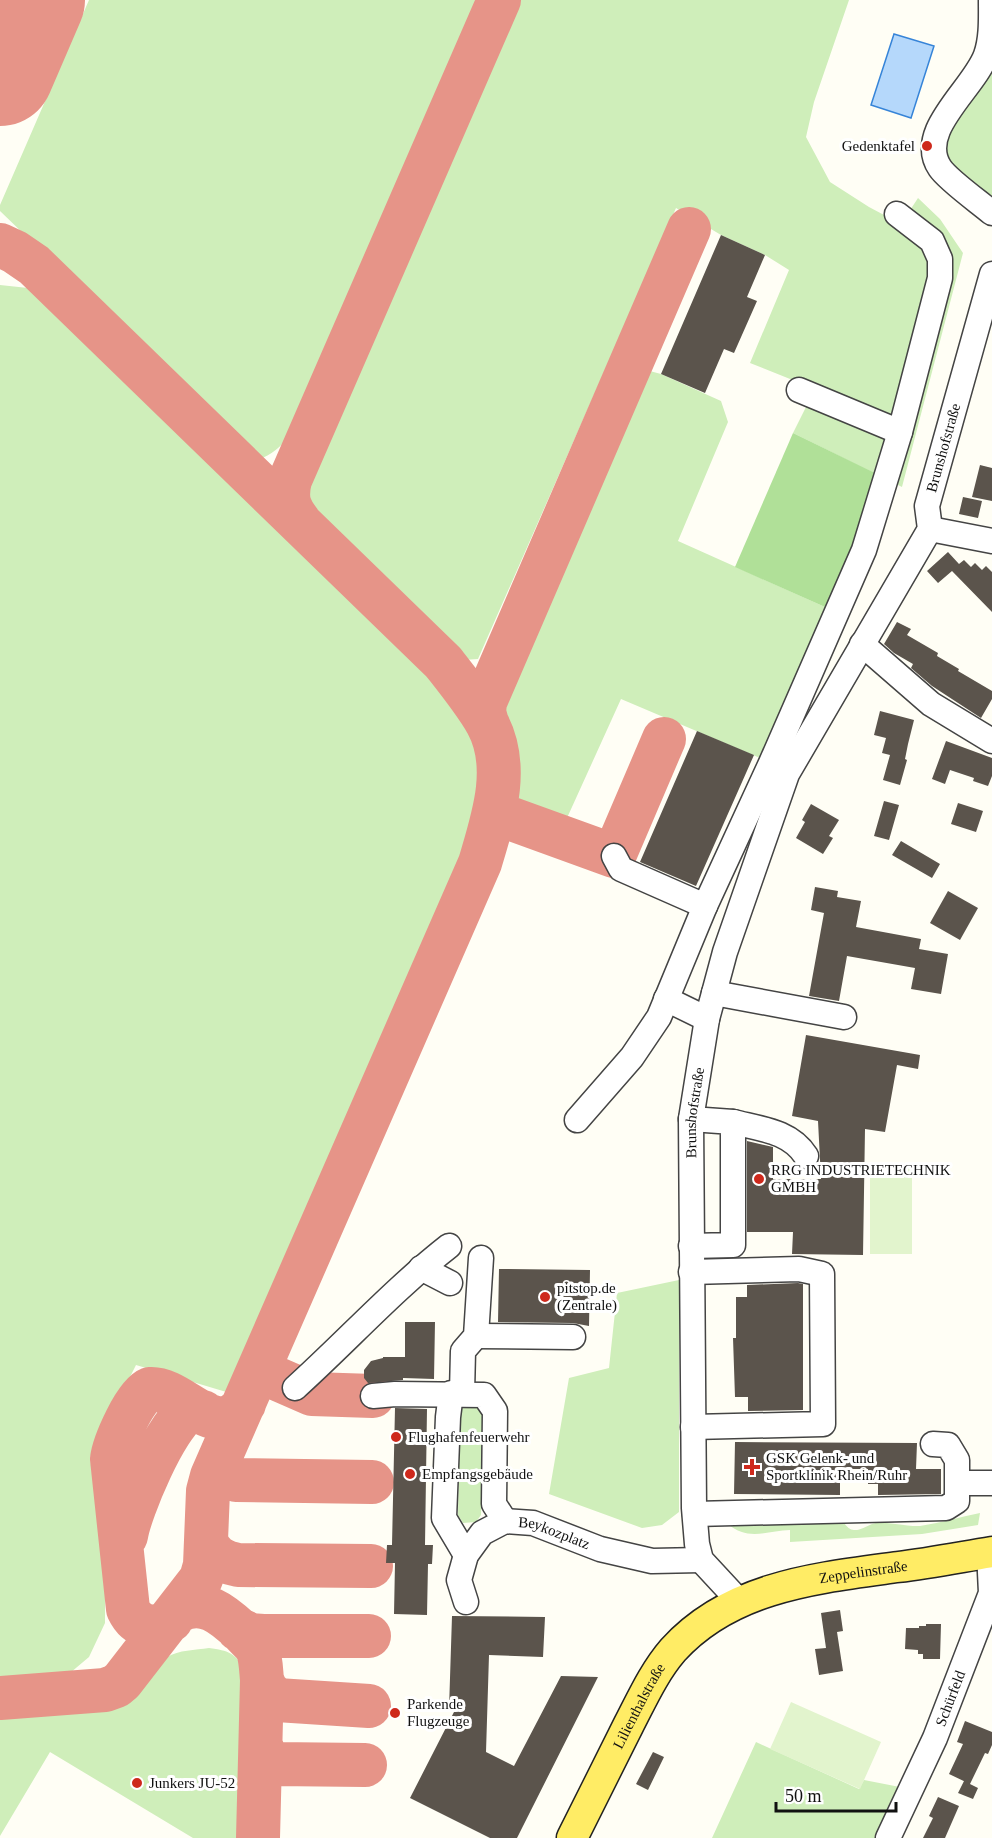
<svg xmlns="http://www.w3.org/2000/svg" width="992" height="1838" viewBox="0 0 992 1838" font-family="'Times New Roman',serif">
  <rect width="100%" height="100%" fill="#fffef5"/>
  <path fill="#cfeeba" d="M89,0H479L289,436C280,448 272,454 258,460L0,211V205Z
    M517,0H849L814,102L806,137L830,182L869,207L901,224L918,198L940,219L963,253L902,487L793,433L815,389L750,363L789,270L765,255L721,235L676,208L478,659L463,660L312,513L308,478Z
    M992,49V206L945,166L941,132Z
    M0,285L28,288L46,297L421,667L462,720L478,750L481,798L467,856L233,1394L136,1365L90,1457L105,1575V1623L89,1657L70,1673L0,1678Z
    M646,370L661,374L721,401L728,422L678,541L825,607L760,758L621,699L567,818L519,799L511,786L503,699Z
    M679,1280V1512L662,1525L642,1528L549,1494L569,1378L609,1368L617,1293Z
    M469,1405H477L484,1412L481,1515L476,1522L463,1523L458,1515L460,1410Z
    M980,1513L978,1525L922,1534L790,1542V1530C766,1531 746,1542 726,1522L844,1523C853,1536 862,1528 872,1524C882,1520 908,1527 920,1526C940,1523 960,1517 980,1513Z
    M209,1648C229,1651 234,1652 246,1671L242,1838H193L50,1752L0,1836V1717L113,1707C138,1698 145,1670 167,1657C179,1650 195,1650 209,1648Z
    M756,1742L859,1789L864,1780L905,1788L879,1838H712Z"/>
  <path fill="#b0e098" d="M793,433L883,477L825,607L735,567Z"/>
  <path fill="#e2f4cd" d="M870,1165H912V1254H870Z
    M791,1702L881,1742L860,1789L770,1749Z"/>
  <path fill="#b5d8fb" stroke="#3684d8" stroke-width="1.5" d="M894,34L934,46L911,118L871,105Z"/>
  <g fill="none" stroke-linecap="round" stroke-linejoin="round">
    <path stroke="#e69488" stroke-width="44" d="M0,245L15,252L34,265L443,662C458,681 475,702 487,723C511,767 493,819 480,863L212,1476L208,1491L205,1565L201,1579L122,1681L116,1686L105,1690L0,1698
      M299,521C288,507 286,497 290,480L499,0
      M487,723L484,712L485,702L689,229
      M495,813L614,856L664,739
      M259,1371L312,1394L373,1396
      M222,1453C221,1466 224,1475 236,1480L372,1482
      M126,1536C130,1510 166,1425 188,1412H203
      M206,1540C211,1556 222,1562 238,1565L371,1566
      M177,1612C202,1596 224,1615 243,1633C248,1639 255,1644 258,1651C261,1660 261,1670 262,1680L258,1838
      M171,1620C154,1631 137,1628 128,1609L112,1459C114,1443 135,1395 150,1389C182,1387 216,1444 244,1404
      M238,1629L251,1635L263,1636H369
      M262,1680L266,1690L277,1700L369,1706
      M261,1746L266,1758L275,1764L365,1765"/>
    <path stroke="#e69488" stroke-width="108" d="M0,72L31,0"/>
  </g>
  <path fill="#5b544c" d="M721,235L765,255L747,297L757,301L734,353L724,349L705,393L661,374Z
    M980,465L992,468V501L972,497Z
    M963,497L982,501L978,518L959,514Z
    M948,552L959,564L964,560L971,567L975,563L982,570L986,566L992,572V612L952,571L938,583L927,571Z
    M897,622L911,629L907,635L938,653L937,656L959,669L958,671L992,691V699L981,718L932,686L911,668L913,664L894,653L884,644Z
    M880,711L914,720L908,744L905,759L907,760L900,785L883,780L890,755L882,753L886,738L874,735Z
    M697,731L754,755L696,886L640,862Z
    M946,741L992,758V776L988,786L973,781L974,778L950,770L945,784L932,779Z
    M884,801L899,805L889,840L874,836Z
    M958,803L983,811L976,832L951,824Z
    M811,804L839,820L829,836L833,838L823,854L796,838L805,822L802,820Z
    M901,841L940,864L932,878L892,855Z
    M815,887L838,891L837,897L861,901L856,927L921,939L919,949L948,954L941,994L911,989L915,968L847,956L839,1001L809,996L824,913L811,910Z
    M948,891L978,908L960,940L930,923Z
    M806,1035L920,1055L918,1069L897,1065L885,1132L865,1129L863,1255L792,1254L793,1232H747V1141L773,1147V1179H821L818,1121L792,1116Z
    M499,1269L590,1270L589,1326L573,1323L498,1322Z
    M798,1283L803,1284V1410L748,1411V1397H735L733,1338H736V1297H747V1285Z
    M405,1322H435L434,1379L403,1378V1380L368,1383L364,1378V1370L371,1361L383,1358V1357H405Z
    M395,1408L427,1409L425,1545H433L432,1564H428L427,1615L394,1614L395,1563H386L387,1545H392Z
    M735,1442L917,1443L916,1469H941V1494L878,1495V1484H868V1469H840V1495L734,1494Z
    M840,1610L843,1631L837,1632L843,1671L819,1675L815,1649L826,1648L821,1613Z
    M452,1616L545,1617L543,1657L489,1655L486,1752L514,1766L561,1676L598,1677L517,1838H490L410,1798L454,1712L449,1709Z
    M926,1624H941L940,1659H923V1654H918V1650L905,1649L906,1628H919V1626H926Z
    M965,1721L992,1732V1745L988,1754L985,1753L970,1784L949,1774L963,1744L957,1742Z
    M653,1752L664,1757L648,1790L636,1784Z
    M964,1781L978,1788L973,1799L958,1793Z
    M938,1797L959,1806L945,1838H923L933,1818L929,1816Z"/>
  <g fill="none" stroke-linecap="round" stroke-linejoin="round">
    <defs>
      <g id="minor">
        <path d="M991,0C991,18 992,38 986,55C974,89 915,131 940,168C948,180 979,202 992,213"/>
        <path d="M799,390L900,432"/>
        <path d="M930,529L992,541"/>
        <path d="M862,644L931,704L992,741"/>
        <path d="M614,856L621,869L705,906"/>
        <path d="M714,993L844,1017"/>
        <path d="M666,999L707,1019"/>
        <path d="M577,1120L632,1057L659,1017L705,906L771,763L864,550L900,432L940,278V259L932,241L897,214"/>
        <path d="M733,1122C761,1129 790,1131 806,1156"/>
        <path d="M691,1246L733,1245V1122L691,1119"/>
        <path d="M421,1268L450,1283"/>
        <path d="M691,1272L799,1269L822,1274L823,1424L693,1427"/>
        <path d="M476,1336L573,1337"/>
        <path d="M295,1388C347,1341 394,1289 449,1246"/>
        <path d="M451,1393L448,1417L444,1518L466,1555"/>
        <path d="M462,1393L463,1351L476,1336L481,1258"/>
        <path d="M373,1396L395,1394L484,1395L495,1411L494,1504L505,1521"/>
        <path d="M958,1483H992"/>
        <path d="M695,1514L946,1508L957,1501V1460L948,1445L933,1444"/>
        <path id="s1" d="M739,1601L701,1560L697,1544L694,1508L691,1119L707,1019L725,952L787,774L930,529L927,506L992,274"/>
        <path id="s2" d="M466,1602L459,1580L466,1555L482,1533L505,1521L533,1523L600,1549L652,1561L701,1560"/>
        <path id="s3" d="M888,1838L935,1738L991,1593L989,1552"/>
      </g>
      <g id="major">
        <path id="s4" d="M572,1838C591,1800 610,1762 629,1724C642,1699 654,1672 673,1650C731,1586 817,1578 898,1567C930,1563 961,1557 992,1552"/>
      </g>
    </defs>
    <use href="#minor" stroke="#444" stroke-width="27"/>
    <use href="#major" stroke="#222" stroke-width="33"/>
    <use href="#minor" stroke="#fff" stroke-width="24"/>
    <use href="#major" stroke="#ffec65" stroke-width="30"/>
  </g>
  <g fill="#ce291c" stroke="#fff" stroke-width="2">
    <circle cx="927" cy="146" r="6"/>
    <circle cx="759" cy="1179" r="6"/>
    <circle cx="545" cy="1297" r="6"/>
    <circle cx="396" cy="1437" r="6"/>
    <path d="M749 1458h6v6h6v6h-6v6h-6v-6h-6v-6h6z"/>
    <circle cx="410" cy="1474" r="6"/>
    <circle cx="395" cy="1713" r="6"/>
    <circle cx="137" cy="1783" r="6"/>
  </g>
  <g text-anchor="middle" stroke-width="6" stroke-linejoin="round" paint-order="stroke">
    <g font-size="15" fill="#111" stroke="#fff" text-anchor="start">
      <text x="915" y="151" text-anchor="end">Gedenktafel</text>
      <text x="771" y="1175">RRG INDUSTRIETECHNIK<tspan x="771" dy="17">GMBH</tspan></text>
      <text x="557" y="1293">pitstop.de<tspan x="557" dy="17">(Zentrale)</tspan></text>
      <text x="408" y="1442">Flughafenfeuerwehr</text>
      <text x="766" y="1463">GSK Gelenk- und<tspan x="766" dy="17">Sportklinik Rhein/Ruhr</tspan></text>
      <text x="422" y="1479">Empfangsgebäude</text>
      <text x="407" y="1709">Parkende<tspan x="407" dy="17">Flugzeuge</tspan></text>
      <text x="149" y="1788">Junkers JU-52</text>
    </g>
    <g font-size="15" fill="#111" stroke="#fff">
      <text dy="5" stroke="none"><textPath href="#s1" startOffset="1224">Brunshofstraße</textPath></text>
      <text dy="5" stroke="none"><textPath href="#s1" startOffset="504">Brunshofstraße</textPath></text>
      <text dy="5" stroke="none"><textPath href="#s2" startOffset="153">Beykozplatz</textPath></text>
      <text dy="5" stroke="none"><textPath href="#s4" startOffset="424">Zeppelinstraße</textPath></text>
      <text dy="5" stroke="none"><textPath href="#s3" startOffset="153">Schürfeld</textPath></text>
      <text dy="5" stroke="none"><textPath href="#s4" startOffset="148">Lilienthalstraße</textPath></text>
    </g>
  </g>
  <path d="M776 1802v9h120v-9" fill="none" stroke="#111111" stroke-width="3"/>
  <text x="785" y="1802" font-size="18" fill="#111111" stroke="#ffffff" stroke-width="4.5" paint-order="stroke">50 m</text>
</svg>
